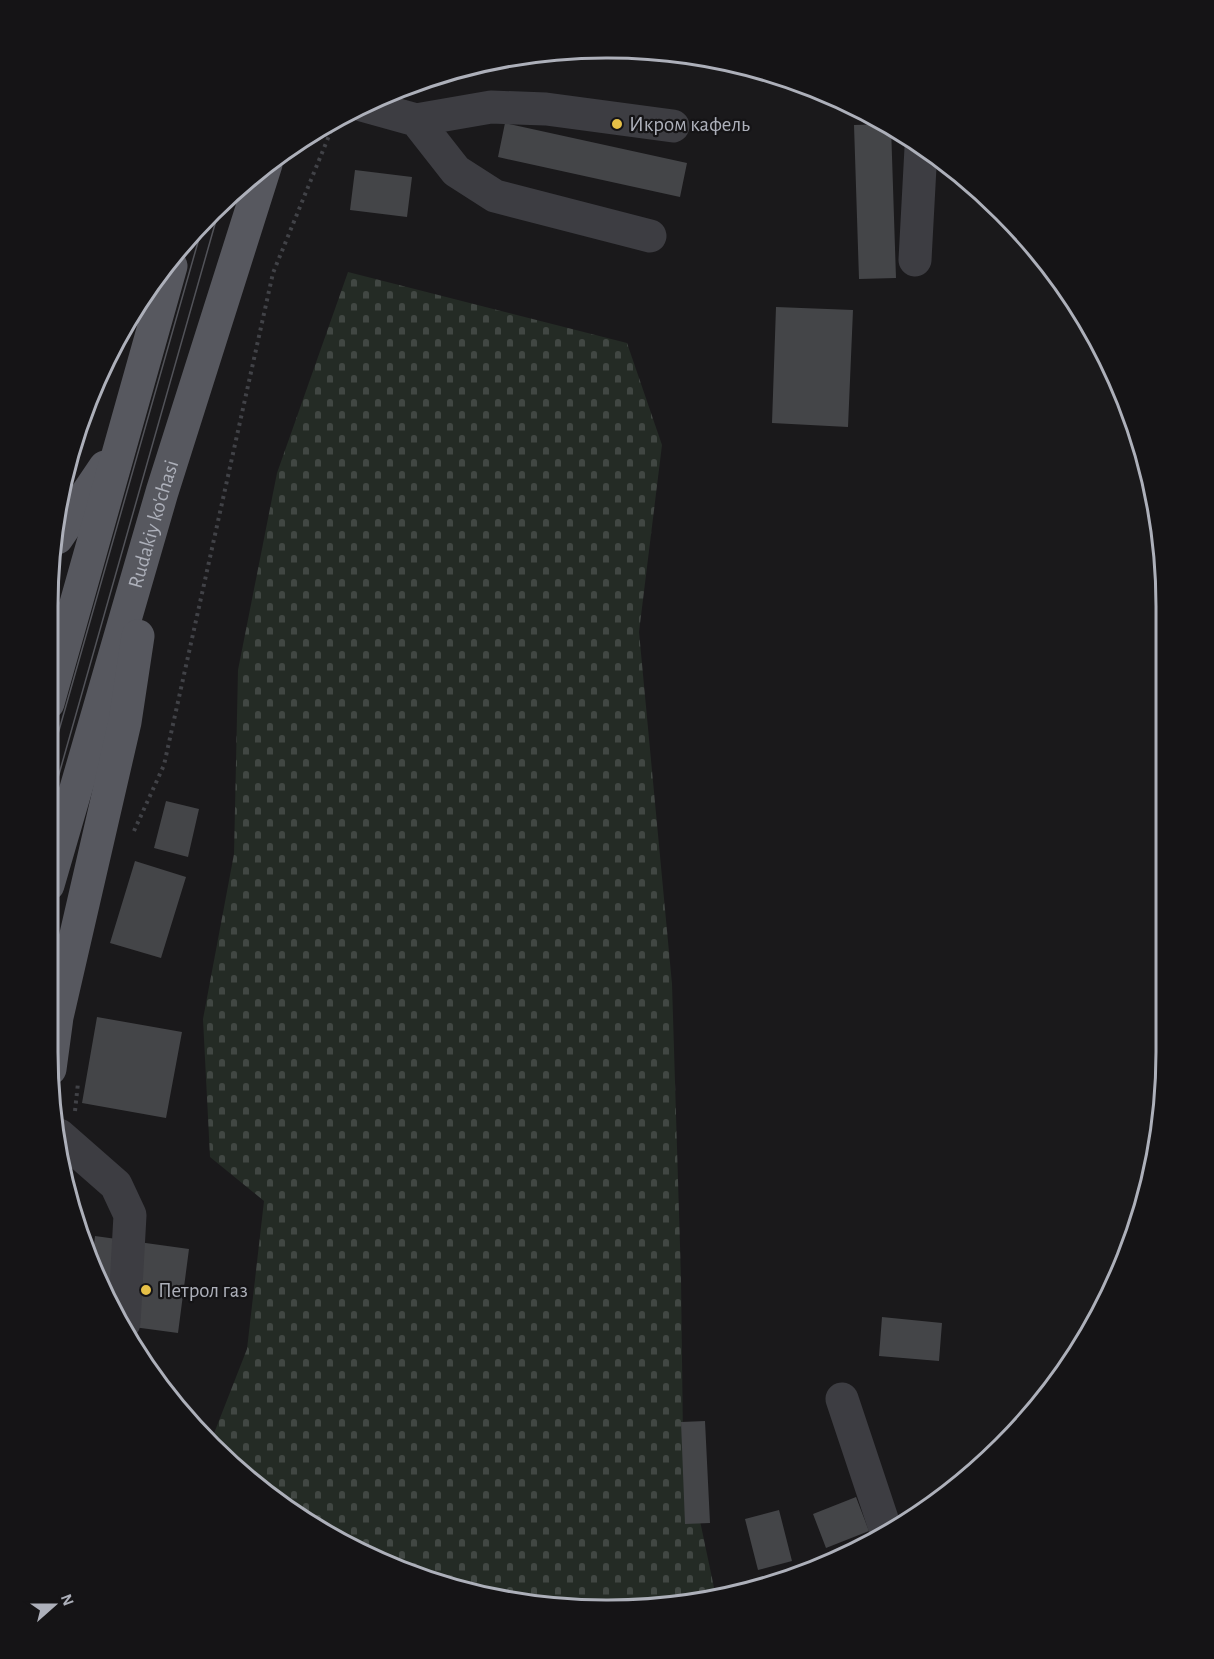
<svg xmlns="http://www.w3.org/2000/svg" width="1214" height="1659" viewBox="0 0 1214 1659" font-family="'Alegreya Sans',sans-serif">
  <defs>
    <pattern id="cemetery-stones" width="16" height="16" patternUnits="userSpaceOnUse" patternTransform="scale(1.5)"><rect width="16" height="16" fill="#242b25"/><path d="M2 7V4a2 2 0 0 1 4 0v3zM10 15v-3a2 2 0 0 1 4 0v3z" fill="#414743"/></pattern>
  </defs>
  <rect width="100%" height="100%" fill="#1a191b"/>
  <path fill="url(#cemetery-stones)" d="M348,272L627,343L662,445L639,632L672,984L681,1278L683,1440L716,1597L680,1606H534L360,1553L239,1473L211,1441L247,1349L264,1201L210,1157L203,1019L234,854L238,670L277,473Z"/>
  <path fill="#444548" d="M505,123L687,163L680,197L498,157Z
    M888,124L891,126L896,278L859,279L854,125Z
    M355,170L412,177L407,217L350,210Z
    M776,307L853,310L848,427L772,423Z
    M166,801L199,809L188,857L154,848Z
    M135,861L186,877L161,958L110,943Z
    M97,1017L182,1032L166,1118L82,1103Z
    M95,1236L189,1249L178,1333L126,1326L93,1254Z
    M882,1317L942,1323L939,1361L879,1356Z
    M705,1421L710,1523L685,1524L681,1422Z
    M856,1497L869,1531L826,1548L813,1514Z
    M779,1510L792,1561L758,1570L745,1519Z"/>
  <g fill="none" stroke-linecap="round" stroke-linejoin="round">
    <path stroke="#414247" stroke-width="4" stroke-dasharray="3 4.5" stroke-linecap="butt" d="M134,831L164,765L273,273L335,121
      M75,1111L78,1083
      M71,1187L72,1208"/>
    <path stroke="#3d3d42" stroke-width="33" d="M362,105L416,120L491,107L546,109L673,126
      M416,120L456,171L495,196L650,236
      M915,260L921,148
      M59,1135L116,1185L130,1215L124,1323
      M842,1399L886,1531"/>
    <g stroke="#57585f" stroke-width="33">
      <path d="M57,538L105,467"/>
      <path d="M48,703L171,266"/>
      <path id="s1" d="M48,885L162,492L266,164"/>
      <path d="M50,1069L57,1017L125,722L138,636"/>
    </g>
    <path stroke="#525359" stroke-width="1.5" d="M48,769L200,235
      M48,813L217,217"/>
  </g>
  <g fill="#e6c047" stroke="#151416" stroke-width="2">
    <circle cx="617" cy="124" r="6"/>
    <circle cx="146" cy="1290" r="6"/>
  </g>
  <g text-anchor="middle" stroke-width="4.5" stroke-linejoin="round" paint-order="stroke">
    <g font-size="21" fill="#adb0ba" stroke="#151416" text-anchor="start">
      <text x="629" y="131">Икром кафель</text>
      <text x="158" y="1297">Петрол газ</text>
    </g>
    <g font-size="21" fill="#adb0ba" stroke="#151416">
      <text dy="7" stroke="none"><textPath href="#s1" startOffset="376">Rudakiy ko'chasi</textPath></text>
    </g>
  </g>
  <path d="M0 0H1214V1659H0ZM606 58H608A548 548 0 0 1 1156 606V1052A548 548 0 0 1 608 1600H606A548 548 0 0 1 58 1052V606A548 548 0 0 1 606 58Z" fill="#151416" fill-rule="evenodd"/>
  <path fill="none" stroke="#adb0ba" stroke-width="3" d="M606 58H608A548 548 0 0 1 1156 606V1052A548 548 0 0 1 608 1600H606A548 548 0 0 1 58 1052V606A548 548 0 0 1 606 58Z"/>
  <g transform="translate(54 1605) rotate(69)" stroke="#151416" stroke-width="4.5" paint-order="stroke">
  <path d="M0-4.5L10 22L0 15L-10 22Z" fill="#adb0ba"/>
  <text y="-9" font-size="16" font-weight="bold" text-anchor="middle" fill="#adb0ba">N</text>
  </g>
</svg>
